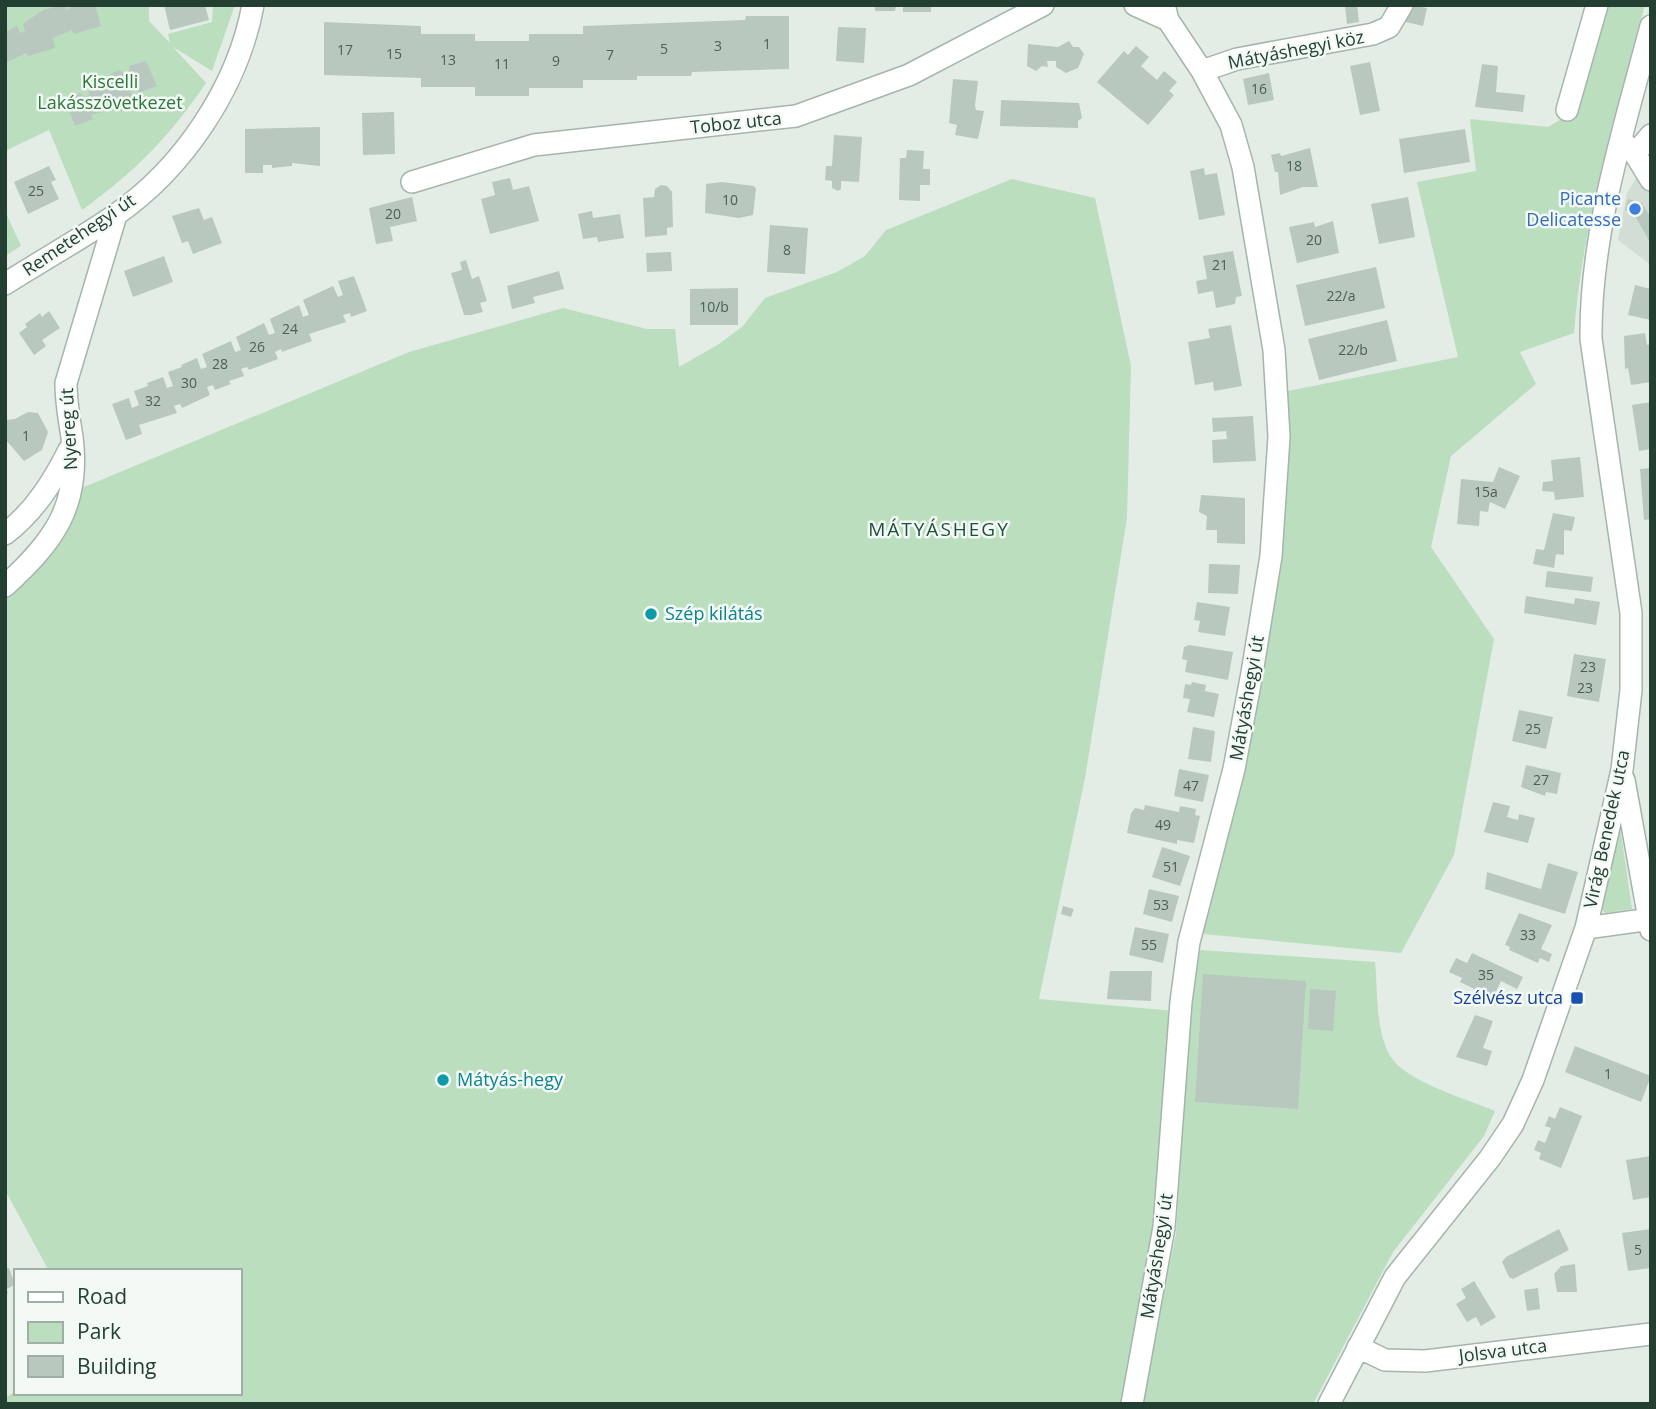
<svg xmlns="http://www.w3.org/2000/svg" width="1656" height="1409" viewBox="0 0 1656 1409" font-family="'Open Sans',sans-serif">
  <rect width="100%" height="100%" fill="#e3ede6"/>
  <path fill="#d1ddd5" d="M1651,153V265L1618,240L1627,193Z"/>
  <path fill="#bbdebe" d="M5,5H149V21L170,43L168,34L212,22L213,5H235L212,71L173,47L206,83C169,137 136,171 82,210L49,130L5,151Z
    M1604,5H1645C1615,114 1583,220 1574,333L1520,352L1536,384L1451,456L1431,547L1494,639L1454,855L1401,953L1203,934L1255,713L1282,537L1288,391L1458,357L1417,182L1476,171L1470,119L1548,127L1570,114Z
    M1012,179L1095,198L1131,366L1127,518L1085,778L1039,999L1175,1011L1163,1179L1128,1404H5V1398L16,1391L240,1393V1271H49L5,1190V586L72,492L409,352L563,308L647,329H675L679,367L719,344L743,326L765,298L837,272L865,256L886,230Z
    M5,211L21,246L5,256Z
    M1620,827L1632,909L1605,913L1601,909Z
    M1200,950L1375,962C1378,991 1375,1032 1391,1057C1405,1081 1469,1100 1495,1111L1484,1136L1393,1252L1313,1404H1141L1176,1233L1191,1002Z"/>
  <path fill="#b8c8bf" d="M64,5L66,10L71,8L70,5H95L101,26L74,34L72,30L53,38L55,48L28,56L26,53L7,62L5,32L17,26L20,33L25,31L23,24L43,10Z
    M164,5H205L209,20L170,30Z
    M875,5H896L895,11H875Z
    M903,5H931V12H903Z
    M1357,5L1359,22L1347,24L1345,6Z
    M1410,5L1427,8L1423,26L1406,22Z
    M746,16H789V69L692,72L691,76H637V80H583V88H529V96H475V87H421V78L324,75V22L421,26V34H475V41H529V34H583V26L745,20Z
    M838,27L866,28L864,63L836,61Z
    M1069,41L1073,47H1079L1084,54L1078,68L1066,73L1056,67V61H1047L1048,67L1042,66L1036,71L1027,66L1028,44L1058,47Z
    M1136,46L1149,57L1141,66L1157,80L1164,71L1177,82L1169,91L1174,95L1148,125L1097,82L1124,51L1128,55Z
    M146,61L157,86L138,93L137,90L130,92L132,96L114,103L116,108L91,115L93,119L75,126L65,101L80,93L84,97L89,95V88L106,84L104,79L113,73L120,70L124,74L129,72V66Z
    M1370,62L1380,111L1360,115L1350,66Z
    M1482,64L1498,66L1496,92L1525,95L1523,112L1475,107Z
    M1269,73L1274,100L1248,105L1243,79Z
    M953,79L978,81L975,106L976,110L984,111L978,139L955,135L957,125L949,123Z
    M1001,100L1079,103L1082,118L1078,121V128L1000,126Z
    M394,112L395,154L363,155L362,113Z
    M320,127V166L292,163V166L272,168V165H263V173H245V129Z
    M1465,129L1470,162L1404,173L1399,139Z
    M834,135L862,137L859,182L841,181V189L838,191L832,188V181L825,180L826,166H832Z
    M1310,148L1318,187H1303L1280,195L1278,172H1275L1271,155L1280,153L1281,156Z
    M907,150L924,151L923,169H930V185H920V201L899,200L900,158H906Z
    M49,166L56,180L51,182L59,199L28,214L14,182Z
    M1204,168L1205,175L1217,173L1225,215L1199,220L1190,171Z
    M510,178L513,190L529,186L539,221L490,234L481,199L495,195L492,182Z
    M722,182L754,186L756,189L753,215L739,218L705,213L706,184Z
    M661,185L667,186L672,192L673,227L667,228V235L645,237L643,198L654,197L655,189Z
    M412,197L417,221L390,227L393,241L376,244L369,208Z
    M1408,197L1415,237L1379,244L1371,204Z
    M1628,199L1642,203L1651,218V244L1635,216L1625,210Z
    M199,208L204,220L212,217L222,243L193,254L188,241L182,243L172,216Z
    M592,211L593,218L620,214L624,238L598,242L597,237L583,239L578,214Z
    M1333,221L1339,253L1297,263L1289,227L1314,222L1315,227Z
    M770,225L808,228L805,274L767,272Z
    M1233,251L1242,296L1236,297L1235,304L1216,308L1213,291L1198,294L1196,281L1207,279L1203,256Z
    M671,252L672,271L647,272L646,253Z
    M164,256L173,282L133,297L124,271Z
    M466,260L472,279L479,276L487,301L480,303L483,312L471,315H464L451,273L462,270L460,262Z
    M1376,267L1385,308L1305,326L1296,285Z
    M559,271L564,289L533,297L535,303L512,309L507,286Z
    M354,276L367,311L351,317L350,313L343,315L346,322L309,334L312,341L282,352L281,349L275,352L278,359L249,370L247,367L241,369L244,376L229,381L231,384L215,390L213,385L207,387L210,395L182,408L180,404L174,406L177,413L139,425L142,434L126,440L112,404L129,398L132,408L139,405L134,391L148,386L147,383L163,377L167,388L173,386L168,372L182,367L181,365L197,358L201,369L207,367L202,354L231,341L235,352L241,350L236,337L264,323L269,335L275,333L270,319L299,305L303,317L309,315L303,300L333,286L338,297L343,295L338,281Z
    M1635,285L1651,289V320L1628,315Z
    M738,288V325H690V289Z
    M49,311L60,328L42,340L46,346L34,355L19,333L27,327L25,324L40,313L42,317Z
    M1387,320L1397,361L1319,380L1308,339Z
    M1231,325L1242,386L1214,391L1213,382L1195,385L1188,342L1210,338L1208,329Z
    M1645,333L1647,345L1651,344V382L1631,385L1628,368L1625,369L1624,336Z
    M1651,402V449L1639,451L1632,405Z
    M28,412L38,413L48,432L42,450L24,461L5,439V420L15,419Z
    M1253,416L1256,461L1213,463L1212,440L1227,439L1226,431L1213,432L1212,418Z
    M1580,457L1584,497L1555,500L1554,492L1542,491L1543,482L1553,481L1551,460Z
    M1499,467L1520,476L1505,509L1490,502L1488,512L1480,511L1479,526L1457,524L1461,479L1493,482Z
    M1651,468V519L1644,520L1640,469Z
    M1201,495L1245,498V544L1217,543V530H1206L1207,516L1199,512Z
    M1553,513L1575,517L1572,531L1564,530V555L1556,554L1554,568L1533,564L1536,549L1544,550Z
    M1209,564L1240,565L1238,594L1208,593Z
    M1547,571L1593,577L1591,592L1545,587Z
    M1526,596L1574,604L1575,598L1600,602L1596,625L1524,613Z
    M1197,602L1230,607L1225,636L1198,632L1200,621L1194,620Z
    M1189,645L1233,652L1228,680L1185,672L1187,660L1182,659L1184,647Z
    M1574,654L1606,659L1599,702L1567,696Z
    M1192,682L1206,685L1205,691L1219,694L1214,717L1187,712L1190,699L1183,698L1185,684L1191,685Z
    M1519,710L1553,717L1546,749L1512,741Z
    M1193,727L1215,731L1211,762L1188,759Z
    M1526,765L1561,773L1557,794L1546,792L1545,796L1521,787Z
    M1179,769L1209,775L1203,802L1174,796Z
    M1493,802L1510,806L1507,817L1518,820L1519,814L1535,818L1528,843L1484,832Z
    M1145,805L1179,812L1180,806L1196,809L1195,815L1200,816L1194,843L1177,840V844L1127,833L1131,813L1135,808L1144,810Z
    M1162,847L1190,856L1180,886L1152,877Z
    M1548,863L1578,872L1565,914L1485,889L1487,872L1541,889Z
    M1149,889L1179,896L1172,922L1143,914Z
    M1063,906L1074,909L1071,917L1061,914Z
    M1519,913L1552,925L1541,949L1552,954L1549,962L1540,958L1538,963L1509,950L1510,947L1505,945Z
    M1135,927L1169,934L1163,963L1129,955Z
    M1472,953L1523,977L1517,989L1501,981L1493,998L1460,982L1462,978L1449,972L1456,958L1467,963Z
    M1110,971H1152L1151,1001L1107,999Z
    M1203,974L1306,981L1298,1109L1195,1102Z
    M1310,989L1336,991L1333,1031L1308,1029Z
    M1475,1015L1493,1021L1483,1048L1492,1051L1487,1066L1456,1057Z
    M1575,1046L1651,1076L1641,1102L1565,1072Z
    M1560,1107L1582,1116L1561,1168L1539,1159L1541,1153L1534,1150L1538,1140L1545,1143L1551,1128L1545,1126L1549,1116L1555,1119Z
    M1651,1156V1197L1633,1200L1626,1160Z
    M1559,1229L1569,1250L1513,1279L1509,1277L1502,1262L1506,1257Z
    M1651,1229V1268L1628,1271L1622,1233Z
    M1575,1264L1577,1292H1557L1554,1274L1561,1266Z
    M5,1267L9,1268L15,1285L6,1289L8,1293L5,1295Z
    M1474,1281L1496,1317L1481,1326L1476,1317L1467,1322L1456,1304L1466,1298L1461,1289Z
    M1538,1288L1540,1309L1527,1311L1524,1290Z"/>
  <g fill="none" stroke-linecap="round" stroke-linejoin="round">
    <defs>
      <path id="minor" d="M1135,5L1168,20
        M1202,71L1237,59L1373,34L1389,27L1402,5
        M1567,110L1597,5
        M1621,140L1635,154L1651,180
        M1635,154L1651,135
        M412,182L534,145L796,116L909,75L1043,5
        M5,284C41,261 79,240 114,216C183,169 238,87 253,5
        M5,534C34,512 53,482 69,450
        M5,586C53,542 81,506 72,437C69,418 66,402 66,383L116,215
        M1624,780L1651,930
        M1586,928L1651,919
        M1358,1347L1385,1360L1425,1361L1651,1334
        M1132,1404L1164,1227L1181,1002L1189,942L1234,769L1252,673L1271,556L1279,437L1274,350L1243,167L1231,125L1202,71L1168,20L1164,5
        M1329,1404L1395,1277L1490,1158L1513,1124L1533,1080L1586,928L1622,770L1631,690V613L1591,339C1590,232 1624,129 1651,26"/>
    </defs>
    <use href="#minor" stroke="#a5b5ac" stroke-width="24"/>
    <use href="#minor" stroke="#fff" stroke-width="21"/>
  </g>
  <circle fill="#3f7fe0" stroke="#f3f9f5" stroke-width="2.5" cx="1635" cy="209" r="7"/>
  <g fill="#0f9aa8" stroke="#f3f9f5" stroke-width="2.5">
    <circle cx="651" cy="614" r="7"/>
    <circle cx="443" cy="1080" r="7"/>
  </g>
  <rect fill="#1a4fb4" stroke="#f3f9f5" stroke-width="2.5" x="1570" y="991" width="14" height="14" rx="3.5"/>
  <g text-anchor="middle" stroke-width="5" stroke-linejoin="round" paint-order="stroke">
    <g font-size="14" fill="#486154">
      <text x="767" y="49">1</text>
      <text x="718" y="51">3</text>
      <text x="664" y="54">5</text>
      <text x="345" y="55">17</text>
      <text x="394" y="59">15</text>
      <text x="610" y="60">7</text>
      <text x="448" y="65">13</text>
      <text x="556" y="66">9</text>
      <text x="502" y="69">11</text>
      <text x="1259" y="94">16</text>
      <text x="1294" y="171">18</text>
      <text x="36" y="196">25</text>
      <text x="730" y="205">10</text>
      <text x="393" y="219">20</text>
      <text x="1314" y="245">20</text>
      <text x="787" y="255">8</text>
      <text x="1220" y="270">21</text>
      <text x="1341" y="301">22/a</text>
      <text x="714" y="312">10/b</text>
      <text x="290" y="334">24</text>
      <text x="257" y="352">26</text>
      <text x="1353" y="355">22/b</text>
      <text x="220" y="369">28</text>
      <text x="189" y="388">30</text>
      <text x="153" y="406">32</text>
      <text x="26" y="441">1</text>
      <text x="1486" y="497">15a</text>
      <text x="1588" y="672">23</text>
      <text x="1585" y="693">23</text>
      <text x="1533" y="734">25</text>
      <text x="1541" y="785">27</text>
      <text x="1191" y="791">47</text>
      <text x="1163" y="830">49</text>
      <text x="1171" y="872">51</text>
      <text x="1161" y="910">53</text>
      <text x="1528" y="940">33</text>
      <text x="1149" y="950">55</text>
      <text x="1486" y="980">35</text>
      <text x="1608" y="1079">1</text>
      <text x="1638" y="1255">5</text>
    </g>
    <g font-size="18" fill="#223f31" stroke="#f3f9f5">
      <text transform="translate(1296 50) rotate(-11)" y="6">Mátyáshegyi köz</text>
      <text transform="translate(736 123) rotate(-6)" y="6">Toboz utca</text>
      <text transform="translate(79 235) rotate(-34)" y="6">Remetehegyi út</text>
      <text transform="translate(69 429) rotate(-93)" y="6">Nyereg út</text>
      <text transform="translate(1247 698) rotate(-80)" y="6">Mátyáshegyi út</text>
      <text transform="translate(1607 829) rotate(-78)" y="6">Virág Benedek utca</text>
      <text transform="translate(1157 1256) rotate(-81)" y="6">Mátyáshegyi út</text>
      <text transform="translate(1503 1351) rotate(-7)" y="6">Jolsva utca</text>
    </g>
    <g font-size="18" fill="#2b773a" stroke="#f3f9f5">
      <text x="110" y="88">Kiscelli<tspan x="110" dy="21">Lakásszövetkezet</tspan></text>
    </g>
    <g font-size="18" fill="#366cbe" stroke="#f3f9f5" text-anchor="end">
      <text x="1621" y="205">Picante<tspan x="1621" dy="21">Delicatesse</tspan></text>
    </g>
    <g font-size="18" fill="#0d838f" stroke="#f3f9f5" text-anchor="start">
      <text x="665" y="620">Szép kilátás</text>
      <text x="457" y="1086">Mátyás-hegy</text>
    </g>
    <g font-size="18" fill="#164399" stroke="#f3f9f5" text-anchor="end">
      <text x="1563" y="1004">Szélvész utca</text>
    </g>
    <g font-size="19" letter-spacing="2" fill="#1d513b" stroke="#f3f9f5">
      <text x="939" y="536">MÁTYÁSHEGY</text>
    </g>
  </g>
  <rect width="1656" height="1409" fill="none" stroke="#223f31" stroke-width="14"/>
  <rect x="14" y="1269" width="228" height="126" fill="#f3f9f5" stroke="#9fafa7" stroke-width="2"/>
  <rect x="28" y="1292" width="35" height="10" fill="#ffffff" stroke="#9fafa7" stroke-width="2"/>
  <text x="77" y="1304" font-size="21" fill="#223f31">Road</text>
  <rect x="28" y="1322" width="35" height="21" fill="#bbdebe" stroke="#9fafa7" stroke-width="2"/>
  <text x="77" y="1339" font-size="21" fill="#223f31">Park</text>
  <rect x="28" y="1356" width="35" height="21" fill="#b8c8bf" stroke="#9fafa7" stroke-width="2"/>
  <text x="77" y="1374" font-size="21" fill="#223f31">Building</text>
</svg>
